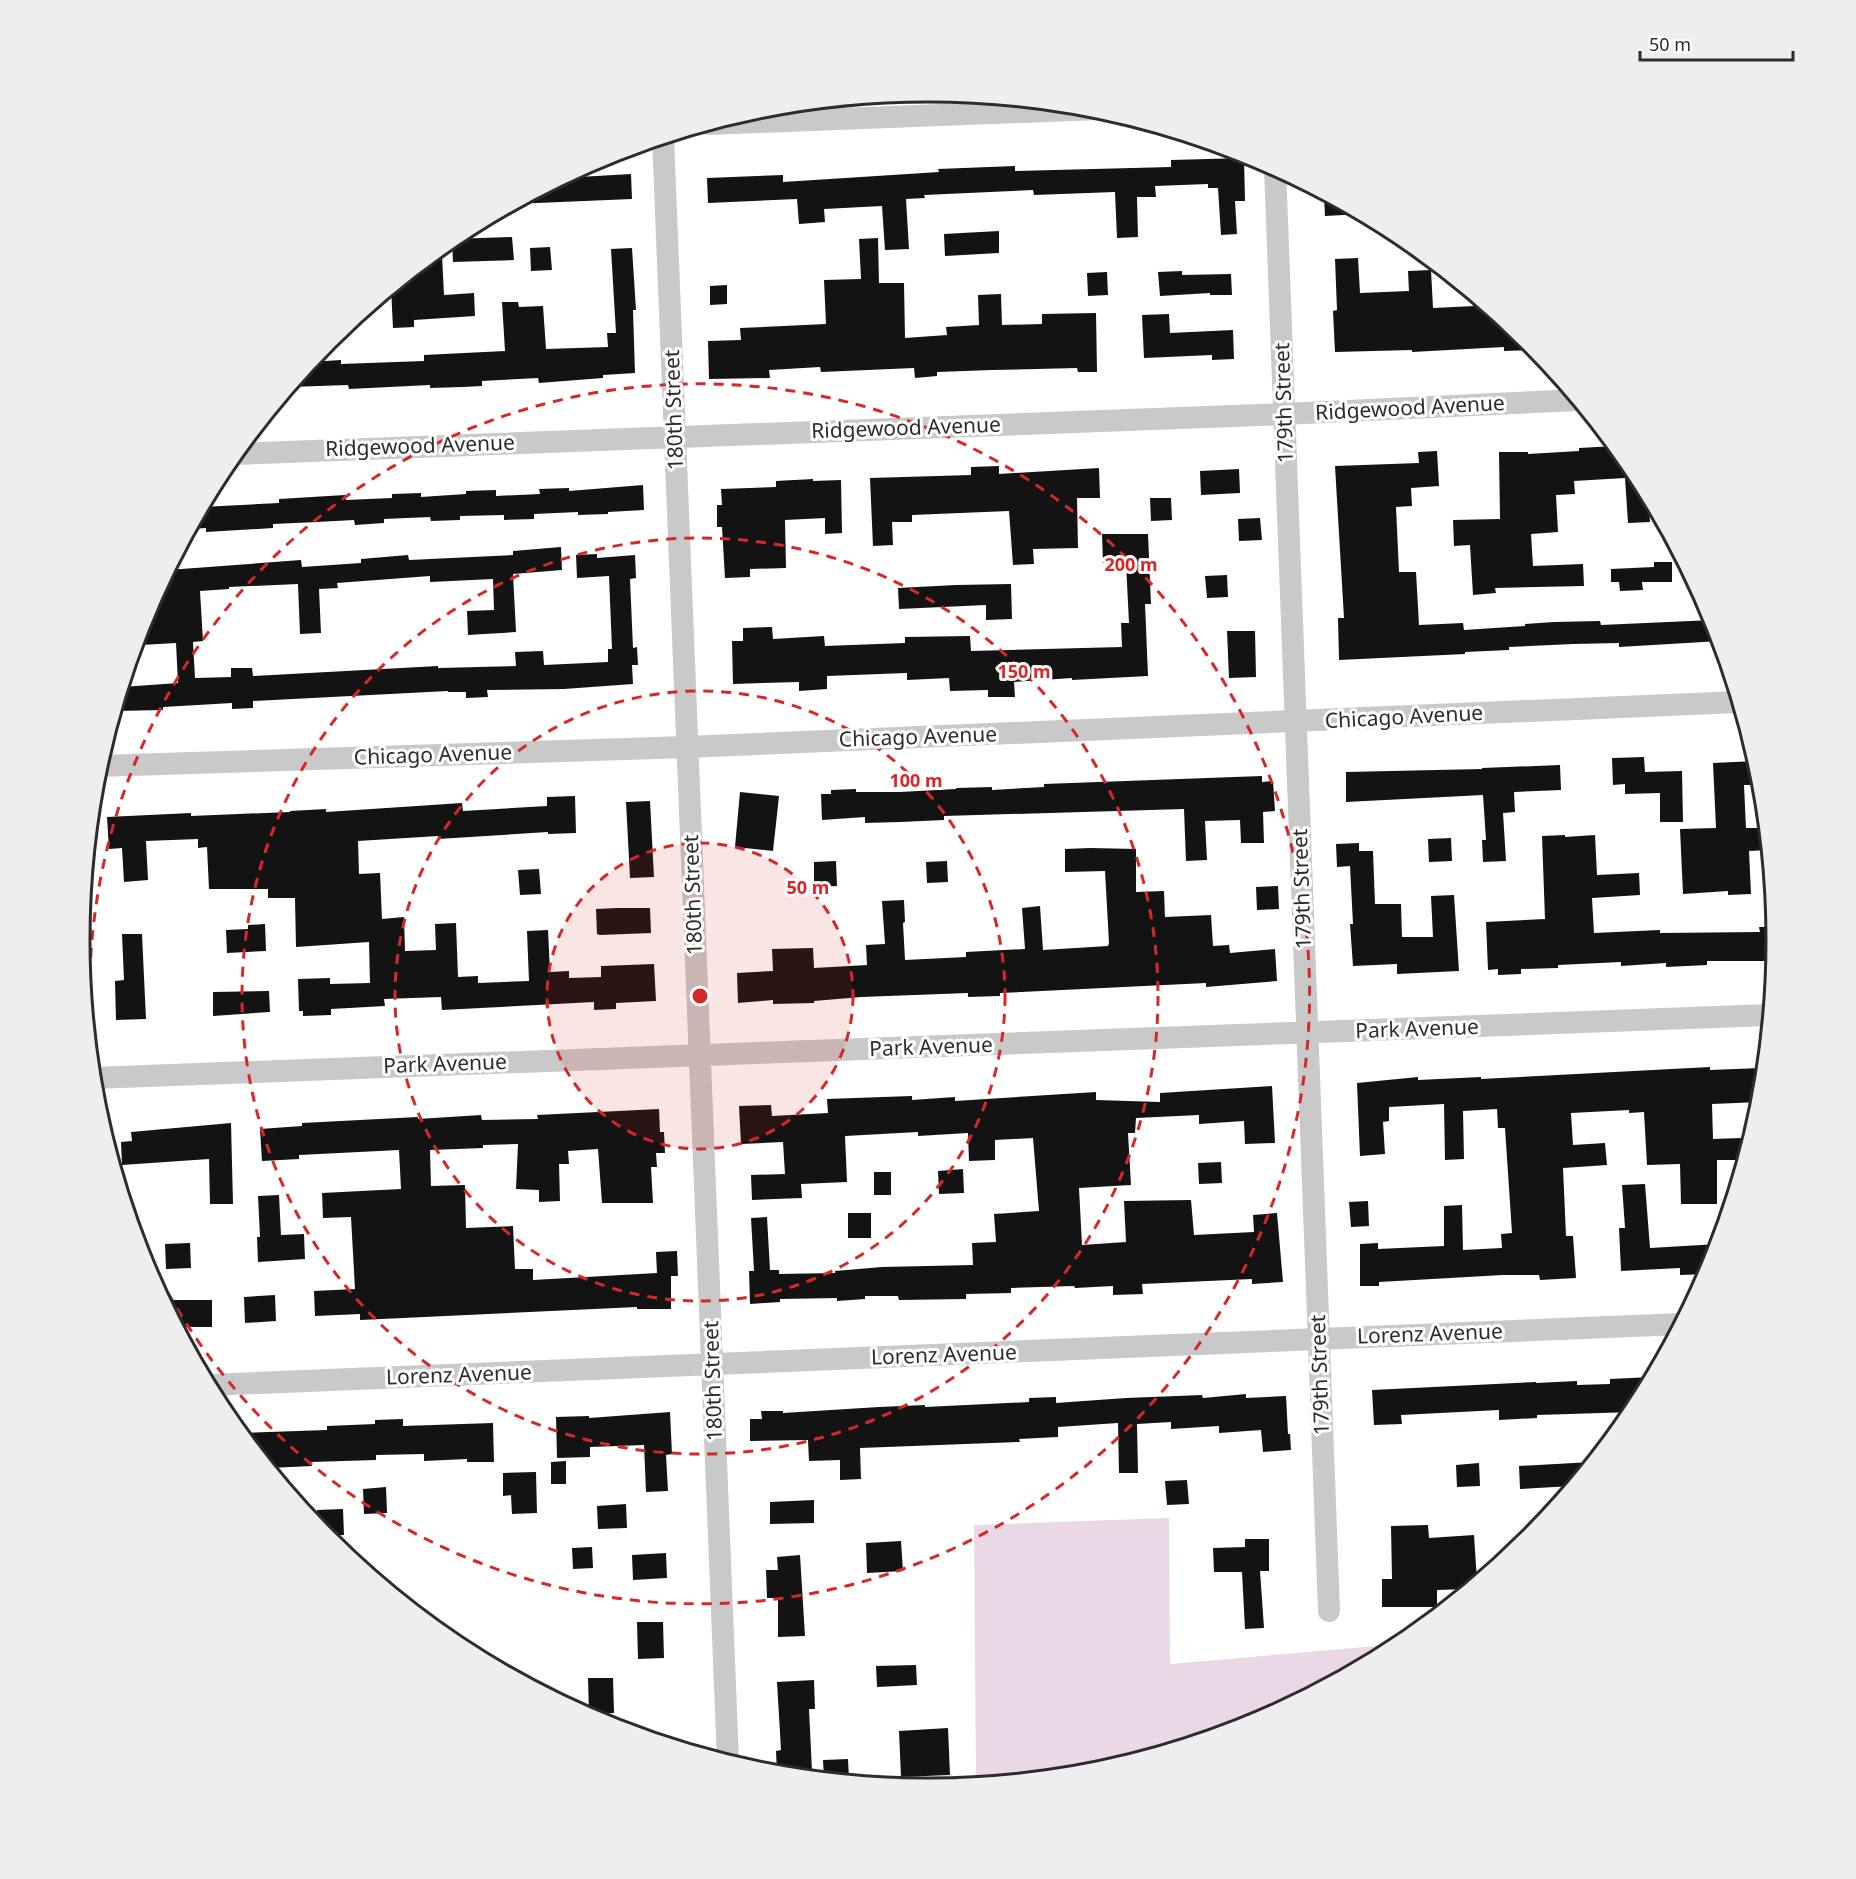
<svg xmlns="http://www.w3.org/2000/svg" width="1856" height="1879" viewBox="0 0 1856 1879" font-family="'Noto Sans',sans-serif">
  <rect width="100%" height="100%" fill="#fff"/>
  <path fill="#ebd8e7" d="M1169,1518L1170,1664L1400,1644L1252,1724L1093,1772L976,1783L974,1525Z"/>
  <path fill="#131313" d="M1244,158L1245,201H1235L1237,234L1221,235L1218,188H1208V184L1155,186L1156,197H1137L1138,237L1117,238L1115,192L1034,195L1033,190L924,195L925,198L906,199L909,249L885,250L882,206L824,209L825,222L799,224L797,199L708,203L707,178L783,175V182L939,172L938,169L1015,166V171L1171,167V160Z
    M631,174L632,199L513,204L562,178Z
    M1324,194L1331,197L1362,214L1325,216Z
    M999,231V253L945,256L944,234Z
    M512,237L514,260L453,262L452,239Z
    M878,238L879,283H904L905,338L947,335L946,327L979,325L978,295L1001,294L1002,325L1042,324V314L1096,313L1097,372H1078L1077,368L992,370L937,372V376L915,378L914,368L821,372L820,367L769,370L770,378L709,379L708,341L741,340L740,328L826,324L824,280L861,279L859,239Z
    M550,247L552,270L531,271L530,248Z
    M632,248L636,310H633L635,373L603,375V378L539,383L538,378L482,381V386L463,387L430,388V385L349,389L348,385L289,387L310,362L341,360V364L424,361V355L505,351L502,302H518L519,307L543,306L546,349L608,347L607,333H616L611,249Z
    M442,255L444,295L474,293L475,316L414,320V327L393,328L391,288L430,256Z
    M1358,258L1360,293L1409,291L1408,271L1431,270L1433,308L1475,306V296L1528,340L1536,350L1504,351V347L1412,352V350L1335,352L1333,311L1337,310L1335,259Z
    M1182,271V275L1231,274L1232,295H1210V293L1160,296L1158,272Z
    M1107,272L1108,295L1088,296L1087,273Z
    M727,285V304L710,305V286Z
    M1169,314L1170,333L1233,330L1234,359L1212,360V355L1144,358L1142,315Z
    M1615,446L1634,468L1648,496L1650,522L1628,523L1625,478L1574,481L1575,494L1556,495L1558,532L1531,534L1533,566L1583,564L1584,586L1495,588L1496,593L1473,595L1470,545L1454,546L1453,520L1500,519L1499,452H1528V454L1579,451V448Z
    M1437,451L1439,486L1411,488L1412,506L1396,507L1399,572H1416L1419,625L1463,623L1464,630L1525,626V624L1554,622L1600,621L1601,625L1713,620L1720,641L1619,647V643L1573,644L1509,647V650L1465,652V654L1339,660L1338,618H1344L1335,466L1419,463L1418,452Z
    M999,466V474L1099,468L1100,498H1077L1078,548L1033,549L1034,564L1013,565L1009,511L912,515V522H892L893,545L873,546L870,478L971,475V467Z
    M1239,469L1240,493L1201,495L1200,471Z
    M813,479V481L841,480L842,533L825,534V518L785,520L786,568L750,569V577L725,578L722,527H717V505H722L721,489L776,487V481Z
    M643,485L644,510L608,512V514L578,515V512L534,514V519L504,520V515L460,516V520L431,521L430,517L384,519V523L355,525L354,520L317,522L273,524V528L206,532V528L190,529L202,507L279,503V499L345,495L346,500L392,498V494L421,493V497L466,494V491L496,490V496L540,494L539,489L569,488V491Z
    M1150,498H1171L1172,520L1151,521Z
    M1260,518L1262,540L1239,541L1238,519Z
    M1102,534H1148L1151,604H1145L1148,676L1072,680V678L1014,682L1015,697H988V690L950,691L949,678L907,680V673L827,676V689L799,691V682L733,684L732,641H743V628L772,627L773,639L824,636L825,646L905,643V637L970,636L971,651L1122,647L1121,623H1129L1126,563H1103Z
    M561,547L562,570L513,574L516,632L468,635L467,611L494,610L493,579L430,582V576L337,583L338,588L319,589L321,633L300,634L298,584L229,587V589L200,591L203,641L193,642L195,678L231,677V668H252L253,676L438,666V668L516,666L515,652L543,651L544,665L608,662V649H612L609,576L577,578L576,555L597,554V558L635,555L636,578L630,579L633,648L637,647L638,665H632L633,684L564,689L487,690L488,697L466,698V692H448V691L253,701V708L232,709V703L163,707V710L115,711L122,687L178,683L176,643L141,645L140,629L144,614L168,570L301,560L302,567L361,563V559L408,555L409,560L513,555V551Z
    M1654,562H1672V582H1642L1643,590L1620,591L1619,582H1611V569L1654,567Z
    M1227,575L1228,597L1207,598L1205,576Z
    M1011,584L1012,619L986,620V605L899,609L898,588L956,585Z
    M1227,631H1255L1256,677L1229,678Z
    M1644,757L1645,772L1682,771L1683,822H1660V793L1625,794V784L1613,785L1612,758Z
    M1756,761L1761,785H1744L1746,828H1765L1768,850L1749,851L1751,894L1728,895V891L1683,894L1680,829L1716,828L1713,763Z
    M1560,765L1561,790L1514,792L1515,812L1503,813L1506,861L1483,862L1482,840H1486L1483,795L1346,802V772L1482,769V768Z
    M1262,776V782L1273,781L1275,811L1263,812L1264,843H1241L1240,820L1205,821L1207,860L1186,861L1184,809L944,816V820L900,822L865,823V817L822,820L821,794H831V790L856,789V792H900L956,789V788L992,787V790L1044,787V784Z
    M740,792L779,796L773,851L735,847Z
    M575,796L576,833L548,834V832L438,839V836L358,841L359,874L380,873L382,919L404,917L405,951L436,950L435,924L456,923L458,977L478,976V983L529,981L527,931L548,930L550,972L569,971V978L601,977V966L654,964L656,1001L616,1003V1009L594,1010V1002L442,1010L441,997L384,999L385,1006L331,1009V1015L303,1016V1011H299L298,979L330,978V984L370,983L369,942L296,947L295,898H268V889H209L207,847L198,848V839L146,841L148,880L124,882L122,848L109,849L107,817L191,813V816L290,812V811L326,809V812L462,803L463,811L547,806V797Z
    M650,801L654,877L630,878L626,802Z
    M1565,835V837L1595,835L1597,875L1639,873L1640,895L1592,898L1594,933L1660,930V933L1760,932L1759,927H1775L1776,940L1774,961H1707V965L1666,967V963L1621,966V962L1558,965V968L1521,969V974L1498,975V969L1488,970L1486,922L1545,919L1542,836Z
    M1451,838L1452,861L1429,862L1428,839Z
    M1359,843V851H1373L1375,904H1401L1402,937H1433L1431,896L1454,895L1459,971L1397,974V964L1353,966L1350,924H1353L1350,866L1337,867L1336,844Z
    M1090,848L1136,849V892L1164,891L1165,917L1211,915L1213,946L1229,945L1230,953L1275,949L1277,981L1206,987V983L1000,993V996L968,997V993L861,997L814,1001V1003L773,1004V1000L738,1003L737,973L773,971L772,949L813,948L814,968L867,965L866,945L885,944L882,901L904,900L905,922L903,923L905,960L966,957V952L1025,949L1022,908L1040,906L1043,950L1108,946L1109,943L1105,871L1065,872V849Z
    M836,861L837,886L814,887V862Z
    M947,861L948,882L927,883L926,862Z
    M539,869L541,894L520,895L518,870Z
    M1278,886L1279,909L1257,910L1256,887Z
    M617,908H650L651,933L600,935L597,934L596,909Z
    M265,924L266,951L227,953L226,930L248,929V925Z
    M122,934H142L146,1019L116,1020L115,981L124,980Z
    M269,991L270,1012L213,1016V992Z
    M1710,1067V1070L1760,1068V1102L1712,1104L1713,1139L1741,1138L1742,1160H1717V1204H1681L1680,1164L1647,1165L1644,1112L1629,1113V1110L1571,1113L1573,1145L1605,1143L1607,1165L1563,1168L1566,1236H1573L1576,1278L1540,1280L1539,1275H1503L1379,1282V1286H1360V1244L1378,1243V1249L1444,1246V1206L1462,1205L1463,1250L1502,1248L1501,1234L1512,1233L1505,1128H1498L1497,1109L1463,1111L1464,1159L1445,1160L1444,1104L1389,1107V1121L1383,1122L1385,1154L1360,1156L1357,1083L1418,1077V1080L1481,1077V1079Z
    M1272,1086L1275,1143L1245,1144L1244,1121L1199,1124V1115L1136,1118L1135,1133H1128L1131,1185L1079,1188L1082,1245L1126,1242L1124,1201L1191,1200L1194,1235L1254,1232L1253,1215L1277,1213L1283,1282L1252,1284V1279L1142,1284L1143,1294L1113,1295V1286L1075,1288L1074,1286L1011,1288V1293L966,1294V1299L899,1300L898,1296H865V1299L837,1301V1298L780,1299V1302L750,1304L749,1271H754L751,1218L767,1217L770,1270H779V1274L835,1273V1271L882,1267L973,1265L972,1243L996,1242L994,1214L1039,1211L1033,1138L995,1140V1160L969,1161L968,1133L918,1136V1132L845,1136L847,1182L801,1184L802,1198L752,1200L751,1175L785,1174L783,1142L741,1144L739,1106L771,1105L772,1116L828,1113L827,1099L912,1096V1100L955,1097V1101L1096,1092V1100L1160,1102V1093Z
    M659,1109L660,1132H664L665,1153H656L657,1167H651L653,1203H602L598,1149L568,1151L569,1164H559L560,1201L539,1202V1190L516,1189L518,1144L483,1145V1148L430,1150L431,1186L465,1185L466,1228L513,1226L515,1269H533V1280L657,1273L656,1252L677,1251L678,1276H671V1309H637V1307L360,1320V1314L315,1316L314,1291L355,1289L351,1217L323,1218L322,1193L401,1189L399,1150L299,1155V1159L262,1161L260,1129L302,1126V1123L418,1117V1119L481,1115L482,1120L538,1119L537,1115Z
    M231,1123L233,1204H210L209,1159L122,1165L121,1142L132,1141L131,1132Z
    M1221,1162L1222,1183L1199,1184L1198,1163Z
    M963,1169L964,1193L939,1194L938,1171Z
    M874,1172H891V1195H874Z
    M1645,1184L1650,1248L1718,1244L1707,1274L1680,1275V1268L1621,1271L1619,1228H1625L1622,1185Z
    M279,1195L281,1235L304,1234L305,1259L258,1262L257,1237H260L258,1196Z
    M1368,1201L1369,1226L1351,1227L1349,1202Z
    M848,1213H871V1238H848Z
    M190,1243L191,1268L166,1269L165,1244Z
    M275,1295L276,1321L245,1323L244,1297Z
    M163,1300H212V1327H178Z
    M1651,1377L1633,1412L1537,1415V1418L1499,1420V1410L1401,1415L1402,1424L1374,1425L1372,1390L1536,1382V1383L1577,1381V1385L1610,1384V1379Z
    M1246,1394V1398L1286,1396L1288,1434H1290L1291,1450L1263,1452L1261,1430L1219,1433V1426L1171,1429V1422L1137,1424L1138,1473H1119L1118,1423L1058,1427V1437L1019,1439L1020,1442L860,1448L861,1479L840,1480V1460L809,1461L808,1440L750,1441V1419H762L761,1411H783V1413L879,1407L925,1405V1407L1029,1402V1398L1056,1397V1403L1126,1398L1202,1395L1203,1398Z
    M670,1412L672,1454L666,1455L668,1491L646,1492L644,1445L590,1447V1457L557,1458L556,1417L589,1416V1418Z
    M403,1419V1426L493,1423L494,1462H467V1459L424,1461V1454L376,1455V1460L311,1462L312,1466L269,1468L241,1433L327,1430V1426L375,1424V1420Z
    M566,1461V1484H551V1462Z
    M1592,1462L1572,1486L1520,1489L1519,1466Z
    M1479,1463L1480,1486L1457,1487L1456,1465Z
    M536,1472L537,1513L512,1514L511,1495L503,1496V1473Z
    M1187,1480L1189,1504L1167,1505L1165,1481Z
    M386,1487L387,1513L364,1514L363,1489Z
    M814,1500V1523L770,1524V1502Z
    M626,1504L627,1528L598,1529L597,1506Z
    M343,1509L344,1535L325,1536L318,1527L317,1510Z
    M1428,1525L1429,1538L1474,1535L1477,1581L1468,1589L1437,1590V1607H1382V1579H1392L1391,1526Z
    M1245,1539H1269V1571H1260L1264,1628L1245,1629L1242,1572H1214L1213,1548L1245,1547Z
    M901,1541L903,1571L867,1573L866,1543Z
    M592,1547L593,1568L573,1569L572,1548Z
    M666,1553L667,1578L633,1580L632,1555Z
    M800,1555L805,1636L778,1637V1598H767L766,1570H778L777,1557Z
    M637,1622H663L664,1658L638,1659Z
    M916,1665L917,1685L877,1687L876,1666Z
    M588,1678H613L614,1713L589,1714Z
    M814,1680L815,1709H809L812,1771L777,1773L776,1751L781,1750L777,1682Z
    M948,1728L950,1775L901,1777L899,1731Z
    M848,1759L849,1780L824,1778L823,1760Z"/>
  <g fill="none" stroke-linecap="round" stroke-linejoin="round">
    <path stroke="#c9c9c9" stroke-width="22" d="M708,124L1098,109
      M663,137L728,1761
      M1275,167L1329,1611
      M234,454L1284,414L1578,400
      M98,766L687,747L1738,702
      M93,1078L1769,1015
      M209,1385L1680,1324"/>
  </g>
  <circle cx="700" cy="996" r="153" fill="#d62828" fill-opacity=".12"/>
  <g fill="none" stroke="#d62828" stroke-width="3" stroke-dasharray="10 8">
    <circle cx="700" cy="996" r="153"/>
    <circle cx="700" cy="996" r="305"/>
    <circle cx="700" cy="996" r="458"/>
    <path d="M111 1154A610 610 0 1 1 122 1190"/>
  </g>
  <g text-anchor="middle" stroke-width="6" stroke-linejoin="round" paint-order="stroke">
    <g font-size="21" fill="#2c2c2c" stroke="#fff">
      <text transform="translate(1284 403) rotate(-92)" y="7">179th Street</text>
      <text transform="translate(1410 408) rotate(-3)" y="7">Ridgewood Avenue</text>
      <text transform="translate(674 410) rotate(-92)" y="7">180th Street</text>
      <text transform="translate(906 428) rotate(-2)" y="7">Ridgewood Avenue</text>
      <text transform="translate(420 446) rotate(-2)" y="7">Ridgewood Avenue</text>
      <text transform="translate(1404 717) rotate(-3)" y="7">Chicago Avenue</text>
      <text transform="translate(918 737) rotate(-2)" y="7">Chicago Avenue</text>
      <text transform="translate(433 755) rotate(-2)" y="7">Chicago Avenue</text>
      <text transform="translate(1302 889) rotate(-92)" y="7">179th Street</text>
      <text transform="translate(693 895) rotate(-92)" y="7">180th Street</text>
      <text transform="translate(1417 1029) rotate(-2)" y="7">Park Avenue</text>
      <text transform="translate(931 1047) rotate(-2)" y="7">Park Avenue</text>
      <text transform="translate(445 1064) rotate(-2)" y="7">Park Avenue</text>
      <text transform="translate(1430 1334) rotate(-2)" y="7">Lorenz Avenue</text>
      <text transform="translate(944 1355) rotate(-2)" y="7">Lorenz Avenue</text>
      <text transform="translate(459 1375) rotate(-2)" y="7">Lorenz Avenue</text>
      <text transform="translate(1320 1375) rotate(-92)" y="7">179th Street</text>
      <text transform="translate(713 1381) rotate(-92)" y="7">180th Street</text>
    </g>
  </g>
  <path d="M0 0H1856V1879H0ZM90 940a838 838 0 1 1 1676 0a838 838 0 1 1-1676 0Z" fill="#eee" fill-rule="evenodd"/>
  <path fill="none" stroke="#2c2c2c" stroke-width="3" d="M90 940a838 838 0 1 1 1676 0a838 838 0 1 1-1676 0Z"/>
  <circle cx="700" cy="996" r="9" fill="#d62828" stroke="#fff" stroke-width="3"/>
  <g font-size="18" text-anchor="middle" font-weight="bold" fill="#d62828" stroke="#fff" stroke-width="6" stroke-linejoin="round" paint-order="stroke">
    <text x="1131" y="571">200 m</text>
    <text x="1024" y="678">150 m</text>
    <text x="916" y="787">100 m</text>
    <text x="808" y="894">50 m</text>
  </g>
  <path d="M1640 51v9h153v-9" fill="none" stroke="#2c2c2c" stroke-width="3"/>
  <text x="1649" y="51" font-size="18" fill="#2c2c2c" stroke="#ffffff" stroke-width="4.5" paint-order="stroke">50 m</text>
</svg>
